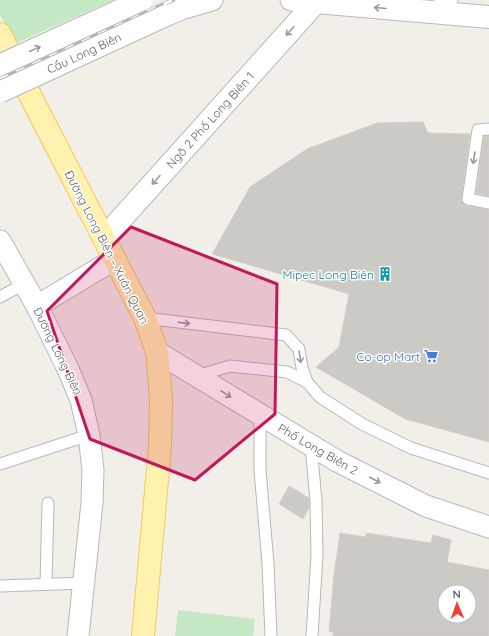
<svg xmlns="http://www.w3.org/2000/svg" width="489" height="636" viewBox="0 0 489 636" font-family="Quicksand,sans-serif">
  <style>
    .green { fill: #c5e8c5 }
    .building { fill: #cccac5; stroke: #d6d1c6; fill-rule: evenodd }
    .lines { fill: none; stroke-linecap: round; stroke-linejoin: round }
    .lane-casing { stroke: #b5b8bc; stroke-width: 13 }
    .street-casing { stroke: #b5b8bc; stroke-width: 23 }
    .secondary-casing { stroke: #b6babf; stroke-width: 24 }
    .primary-casing { stroke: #f2c960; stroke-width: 24 }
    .lane { stroke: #fff; stroke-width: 11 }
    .street { stroke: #fff; stroke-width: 21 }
    .secondary { stroke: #fff; stroke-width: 22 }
    .primary { stroke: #fff2af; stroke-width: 22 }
    .rail-casing { stroke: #b6b7b8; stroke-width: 4.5 }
    .rail { stroke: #fff; stroke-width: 3; stroke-dasharray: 9; stroke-linecap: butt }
    .street-bridge-casing { stroke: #b5b8bc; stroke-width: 23; stroke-linecap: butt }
    .street-bridge { stroke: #fff; stroke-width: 21 }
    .oneway { stroke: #979a9d }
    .marked { fill: #c2185b; fill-opacity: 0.2; stroke: #c2185b; stroke-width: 3; stroke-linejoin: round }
    .labels { text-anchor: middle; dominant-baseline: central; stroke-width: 3; stroke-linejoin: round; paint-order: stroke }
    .street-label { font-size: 12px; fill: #5f6368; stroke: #fff }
    .culture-label { font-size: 12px; fill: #0d838f; stroke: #fff; text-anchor: end }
    .shop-label { font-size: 12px; fill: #366cbe; stroke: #fff; text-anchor: end }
  </style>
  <rect width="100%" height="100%" fill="#f1efe8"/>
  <g class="green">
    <polygon points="0,0 114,0 16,43 0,15"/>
    <polygon points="178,610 255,619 253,636 175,636"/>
  </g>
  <g class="building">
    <polygon points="423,122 428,133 470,134 461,201 467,206 489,210 489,442 405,419 316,367 339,347 349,294 212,254 250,187 307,149 377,123"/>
    <polygon points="484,136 489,136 489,196 476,193"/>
    <polygon points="289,486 309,498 309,508 303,519 279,504"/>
    <path d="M 340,533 L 366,537 L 366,533 L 431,543 L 433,535 L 451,540 L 447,562 L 489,570 L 489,636 L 333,636 L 333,632 L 329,631 L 334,574 ZM 445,592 L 469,592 L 469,616 L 445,616 Z"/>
  </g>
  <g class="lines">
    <defs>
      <g id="lane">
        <polyline points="432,7 452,0"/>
        <polyline points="489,129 478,130 468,199 489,203"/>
        <polyline points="0,297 24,284"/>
        <polyline points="145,318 286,335 299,349 302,368 307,382 320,397 362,424 411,448 489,473"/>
        <polyline points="197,376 230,366 287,372 307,382"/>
        <polyline points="260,415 260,470 268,564 271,636"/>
        <polyline points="311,446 316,501 317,555 312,636"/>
        <polyline points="0,464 89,435"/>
        <polyline points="46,584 48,503"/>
        <polyline points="0,586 84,583"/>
      </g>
      <g id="street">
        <polyline points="291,0 316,2"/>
        <polyline points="167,15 181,9 212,0"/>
        <polyline points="0,241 37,306 68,369 81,400 89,435 93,470 92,503 78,636"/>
        <polyline points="37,306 115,259"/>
        <polyline points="157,352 337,461 426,506 489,527"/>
      </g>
      <polyline id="secondary" points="104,238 316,2 489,17"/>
      <polyline id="primary" points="0,34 34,103 145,318 157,352 161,399 160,447 143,636"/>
    </defs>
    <use href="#lane" class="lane-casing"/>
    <use href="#street" class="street-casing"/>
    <use href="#secondary" class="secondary-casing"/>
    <use href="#primary" class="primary-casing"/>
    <use href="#lane" class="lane"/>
    <use href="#street" class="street"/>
    <use href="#secondary" class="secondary"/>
    <use href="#primary" class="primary"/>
    <defs>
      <polyline id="rail" points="0,79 173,0"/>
    </defs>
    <use href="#rail" class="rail-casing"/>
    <use href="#rail" class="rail"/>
    <defs>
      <g id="street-bridge">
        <polyline points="0,65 142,0"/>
        <polyline points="0,92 167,15"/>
      </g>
    </defs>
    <use href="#street-bridge" class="street-bridge-casing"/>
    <use href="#street-bridge" class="street-bridge"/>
  </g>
  <defs><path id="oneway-shaft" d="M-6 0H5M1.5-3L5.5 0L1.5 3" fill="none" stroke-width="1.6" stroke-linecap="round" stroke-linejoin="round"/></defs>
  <g class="oneway">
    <use href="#oneway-shaft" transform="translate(380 8) rotate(-175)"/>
    <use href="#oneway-shaft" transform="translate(290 31) rotate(132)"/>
    <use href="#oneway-shaft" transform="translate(35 49) rotate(-25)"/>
    <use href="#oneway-shaft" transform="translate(474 158) rotate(99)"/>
    <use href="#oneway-shaft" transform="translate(156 180) rotate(132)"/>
    <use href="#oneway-shaft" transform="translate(184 323) rotate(7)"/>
    <use href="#oneway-shaft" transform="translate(300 357) rotate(82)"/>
    <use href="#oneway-shaft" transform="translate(226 394) rotate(32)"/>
    <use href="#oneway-shaft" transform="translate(375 480) rotate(27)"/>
  </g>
  <path class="marked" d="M 131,227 L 277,284 L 275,414 L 195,480 L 90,439 L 47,311 Z"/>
  <defs>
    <symbol id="building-bare" viewBox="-9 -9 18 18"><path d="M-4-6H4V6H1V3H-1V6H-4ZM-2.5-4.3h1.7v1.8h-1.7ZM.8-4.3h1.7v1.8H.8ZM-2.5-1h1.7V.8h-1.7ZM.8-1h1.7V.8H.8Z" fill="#0f9aa8" stroke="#fff" stroke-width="2.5" paint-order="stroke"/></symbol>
    <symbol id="supermarket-bare" viewBox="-9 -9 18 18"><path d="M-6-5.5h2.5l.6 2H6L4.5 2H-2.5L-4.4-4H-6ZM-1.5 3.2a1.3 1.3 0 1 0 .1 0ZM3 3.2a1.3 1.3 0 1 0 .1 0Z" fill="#3f7fe0" stroke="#fff" stroke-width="2.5" paint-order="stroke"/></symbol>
  </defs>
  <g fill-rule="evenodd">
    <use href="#building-bare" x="375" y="264" width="20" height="20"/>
    <use href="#supermarket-bare" x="421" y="346" width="20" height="20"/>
  </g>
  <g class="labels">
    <g class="street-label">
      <text transform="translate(84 53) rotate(-25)">Cầu Long Biên</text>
      <text transform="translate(210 120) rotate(-48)">Ngõ 2 Phố Long Biên 1</text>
      <text transform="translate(107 247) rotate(63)">Đường Long Biên – Xuân Quan</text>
      <text transform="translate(58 351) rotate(64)">Đường Long Biên</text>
      <text transform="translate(318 449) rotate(30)">Phố Long Biên 2</text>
    </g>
    <g class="culture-label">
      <text x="374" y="274">Mipec Long Biên</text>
    </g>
    <g class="shop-label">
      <text x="420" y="356">Co-op Mart</text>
    </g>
  </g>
  <g transform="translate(457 604) rotate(358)"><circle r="19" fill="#ffffff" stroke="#bfc1c3"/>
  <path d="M0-3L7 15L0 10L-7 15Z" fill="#ea4335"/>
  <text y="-6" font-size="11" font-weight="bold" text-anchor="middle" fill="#5f6368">N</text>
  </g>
</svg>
